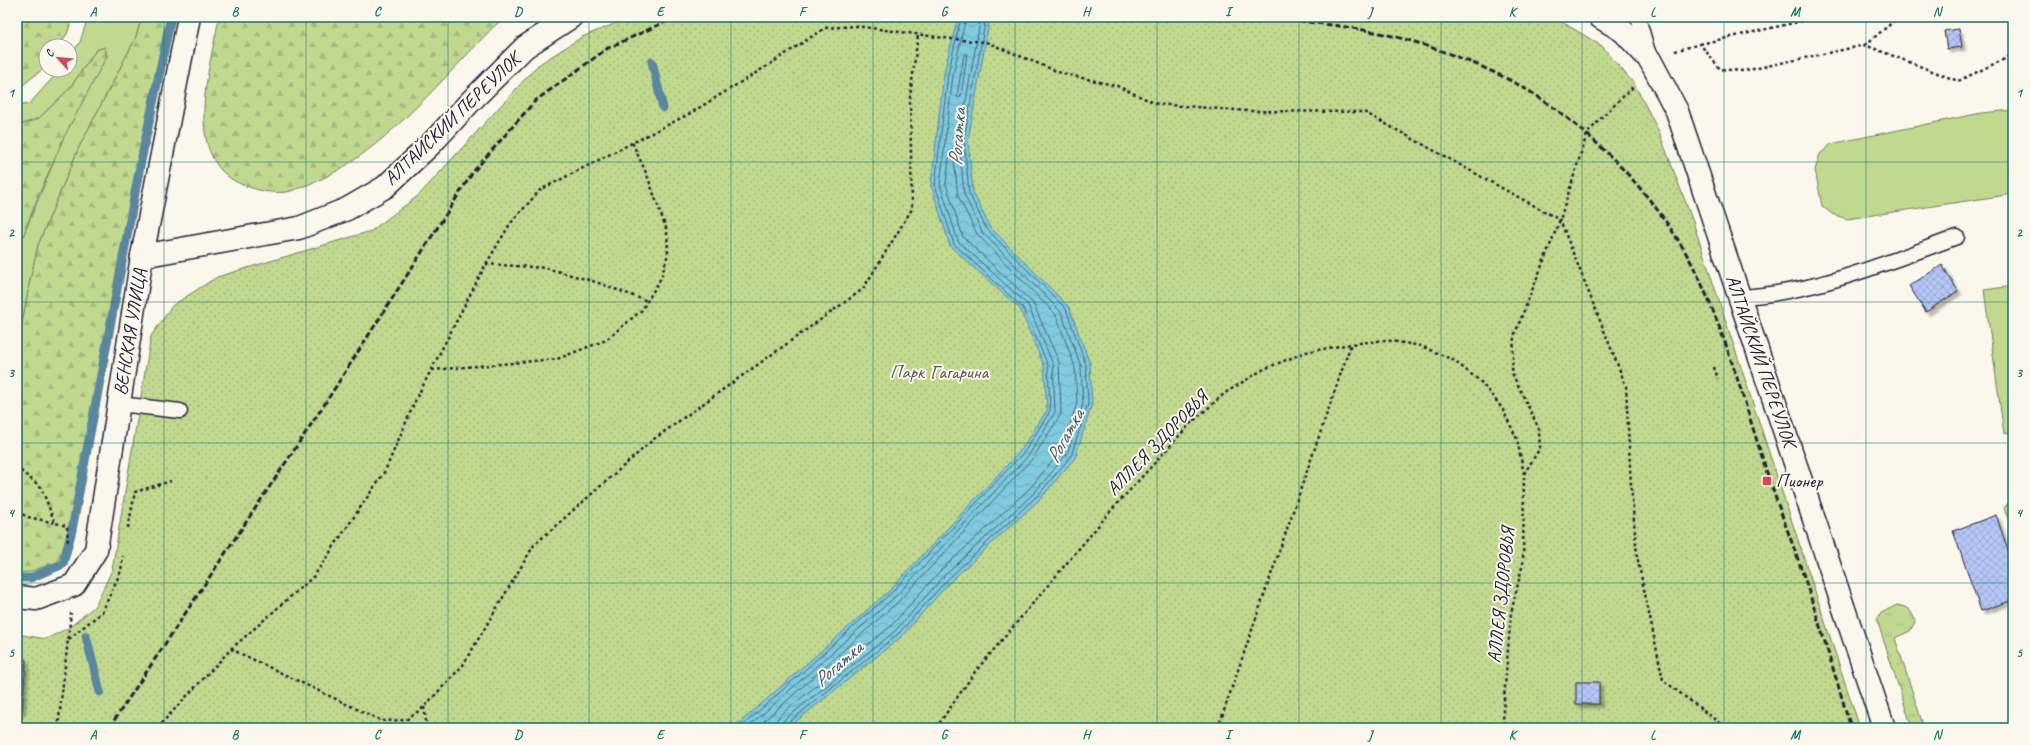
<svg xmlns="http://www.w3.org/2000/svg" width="2030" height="745" viewBox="0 0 2030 745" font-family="Caveat,sans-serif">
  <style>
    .grass { fill: url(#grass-tufts); stroke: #727d65 }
    .forest { fill: url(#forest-firs); stroke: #727d65 }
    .park { fill: url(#park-dots); stroke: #727d65 }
    .pitch { fill: #c1d88f; stroke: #727d65 }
    .water { fill: url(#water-waves); stroke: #5a879d }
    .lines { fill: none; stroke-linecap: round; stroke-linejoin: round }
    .shore { stroke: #47657c; stroke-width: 1 }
    .stream { stroke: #5a879d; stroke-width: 9 }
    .building { fill: url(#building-cross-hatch); stroke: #22223b; filter: url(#shadow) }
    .service-casing { stroke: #22223b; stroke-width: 17 }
    .minor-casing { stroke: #22223b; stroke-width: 25 }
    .tertiary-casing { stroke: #22223b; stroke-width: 25 }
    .path { stroke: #22223b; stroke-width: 2.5; stroke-dasharray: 3 3; stroke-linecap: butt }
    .service { stroke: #fbf7ec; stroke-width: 14 }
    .minor { stroke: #fbf7ec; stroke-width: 22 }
    .tertiary { stroke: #fbf7ec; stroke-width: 22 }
    .rail { stroke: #22223b; stroke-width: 3; stroke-dasharray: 6 3; stroke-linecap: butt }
    .grid { fill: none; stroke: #0f766e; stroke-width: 1; stroke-opacity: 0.55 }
    .poi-dot { fill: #d1495b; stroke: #fbf7ec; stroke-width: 1.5 }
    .labels { text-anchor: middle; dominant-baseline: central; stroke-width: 4; stroke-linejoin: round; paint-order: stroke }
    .street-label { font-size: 19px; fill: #22223b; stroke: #fbf7ec }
    .park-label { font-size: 19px; fill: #525954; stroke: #fbf7ec }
    .poi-label { font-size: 19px; fill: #22223b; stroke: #fbf7ec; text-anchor: start }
    .water-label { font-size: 20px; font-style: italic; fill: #3e546c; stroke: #fbf7ec }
    .neatline { fill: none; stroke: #0f766e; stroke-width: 1.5 }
    .grid-label { font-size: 13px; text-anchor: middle; font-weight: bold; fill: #0f766e }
  </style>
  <defs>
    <pattern id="grass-tufts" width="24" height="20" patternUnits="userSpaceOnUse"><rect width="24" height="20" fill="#c1d88f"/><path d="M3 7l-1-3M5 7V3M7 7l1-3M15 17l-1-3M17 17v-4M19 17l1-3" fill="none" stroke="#a6b97c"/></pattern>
    <pattern id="forest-firs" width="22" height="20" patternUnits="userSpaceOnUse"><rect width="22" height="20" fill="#c1d88f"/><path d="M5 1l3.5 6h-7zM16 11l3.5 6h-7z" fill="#a6b97c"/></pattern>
    <pattern id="park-dots" width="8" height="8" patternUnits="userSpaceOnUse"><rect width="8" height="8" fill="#c1d88f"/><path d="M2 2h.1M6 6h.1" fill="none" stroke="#a6b97c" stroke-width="1.8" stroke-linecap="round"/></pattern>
    <pattern id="water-waves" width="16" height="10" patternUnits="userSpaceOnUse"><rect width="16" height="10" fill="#7fcade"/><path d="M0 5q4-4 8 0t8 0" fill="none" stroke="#6dadbf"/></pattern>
    <pattern id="building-cross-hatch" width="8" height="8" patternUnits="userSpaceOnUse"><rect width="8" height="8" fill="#b5c5f5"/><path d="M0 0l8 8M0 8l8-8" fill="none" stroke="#9ba9d3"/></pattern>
    <filter id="shadow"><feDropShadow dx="3.5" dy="3.5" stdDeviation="1" flood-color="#0004"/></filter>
  </defs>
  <rect width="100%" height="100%" fill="#fbf7ec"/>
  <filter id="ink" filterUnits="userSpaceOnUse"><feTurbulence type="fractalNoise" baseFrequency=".025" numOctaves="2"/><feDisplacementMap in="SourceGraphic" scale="8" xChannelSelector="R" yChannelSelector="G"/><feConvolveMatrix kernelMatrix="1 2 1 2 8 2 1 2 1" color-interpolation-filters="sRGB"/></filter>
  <g filter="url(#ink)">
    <path class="grass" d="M 1897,605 C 1908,607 1912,610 1915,622 L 1910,631 L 1895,638 L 1924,728 L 1912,728 L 1877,620 L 1881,613 Z"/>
    <g class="forest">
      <polygon points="17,17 73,17 67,34 59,46 46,46 46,64 44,68 17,90"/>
      <polygon points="142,17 172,17 142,161 73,530 57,562 29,572 17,573 17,350 30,280 38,245 79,147 135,39"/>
      <path d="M 219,17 L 506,17 C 490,28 477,45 463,59 C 419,105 367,163 307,185 C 300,187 293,191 287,192 C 271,194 257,190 243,185 C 179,159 211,66 219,17 Z"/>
      <path d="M 105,47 L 107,56 C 74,122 36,187 17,258 L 17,126 L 39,118 L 69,89 L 96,50 Z"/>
      <polygon points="2013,497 2013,533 2004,508"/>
    </g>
    <polygon class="park" points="631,17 1554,17 1602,46 1635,85 1659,132 1693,222 1860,728 17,728 17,634 46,639 70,627 95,606 112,570 151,336 173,305 217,277 371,231 419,195 538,65 582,37"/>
    <g class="pitch">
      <polygon points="88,17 142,17 135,39 79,147 38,245 30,280 17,350 17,258 22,239 63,139 107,56 105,47 96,50 69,89 39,118 17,126 17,107 30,103 60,70 70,70 70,56 80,42"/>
      <polygon points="2013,110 2013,194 1847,219 1832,214 1822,206 1815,170 1820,154 1831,144 1981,113"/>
      <polygon points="2013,286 2013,432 2004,434 1984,290"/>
    </g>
    <polygon class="water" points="958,17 990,17 968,140 973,192 989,226 1069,307 1090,364 1092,404 1075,458 1041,498 950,582 901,637 788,728 734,728 890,590 1022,449 1047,410 1044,366 1020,309 950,246 931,185 944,73"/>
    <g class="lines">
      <g class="shore">
        <polygon points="967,54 961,96 958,98 957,96 964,55"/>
        <polyline points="740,728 892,592 1025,451 1050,411 1048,365 1023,308 954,244 935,185 948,74 961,17"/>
        <polyline points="747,728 896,596 1029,455 1055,412 1053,364 1028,305 958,241 940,184 953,75 966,17"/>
        <polyline points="756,728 900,600 1033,458 1061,414 1059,362 1033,303 963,237 946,184 950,151 953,150 958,196 977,234 1056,315 1075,367 1077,403 1061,451 1030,488 939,572 891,626 780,715 776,721 775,728"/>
        <polyline points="781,728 784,720 895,631 944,576 1035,492 1067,454 1083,404 1081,366 1061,312 982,232 964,194 959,139 981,17"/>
        <polyline points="786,728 788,723 898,634 947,580 1038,495 1071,456 1088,404 1086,365 1066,309 986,228 969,193 964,139 986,17"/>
      </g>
      <g class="stream">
        <polyline points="652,62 663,108"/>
        <polyline points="17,578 30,578 63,564 72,530 141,161 171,17"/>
        <polyline points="86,636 100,692"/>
      </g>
    </g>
    <g class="building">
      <polygon points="1959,29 1962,47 1947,49 1944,31"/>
      <polygon points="1942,265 1958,291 1926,312 1909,286"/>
      <polygon points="1996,515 2013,565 2013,600 1981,611 1953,531"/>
      <polygon points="17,655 26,660 22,711 17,715"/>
      <rect x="1576" y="682" width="23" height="22"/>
    </g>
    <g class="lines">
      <defs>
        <g id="service">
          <polyline points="1638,17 1649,56"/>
          <path d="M 1740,297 C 1815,293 1886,263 1957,237"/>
          <polyline points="119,404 180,411"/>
        </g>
        <polyline id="minor" points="142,256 189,17"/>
        <g id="tertiary">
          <polyline points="1600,17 1623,31 1650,60 1677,111 1884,728"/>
          <polyline points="17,597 36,599 74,585 96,550 142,256 299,228 347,209 385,187 431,144 470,102 525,47 571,17"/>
        </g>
      </defs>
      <use href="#service" class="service-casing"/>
      <use href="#minor" class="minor-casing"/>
      <use href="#tertiary" class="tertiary-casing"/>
      <g class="path">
        <polyline points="1700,44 1820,17"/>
        <polyline points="1865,45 1899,17"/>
        <polyline points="1675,51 1700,44 1720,69 1744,71 1865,45 1958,81 2013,55"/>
        <polyline points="486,264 546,268 596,282 647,301"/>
        <polyline points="1714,367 1718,379"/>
        <polyline points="432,370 557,359 606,340 642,310 661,278 668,254 667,231 647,175 632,142"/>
        <polyline points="17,459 22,472 41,487 55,523 67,526 68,543"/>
        <polyline points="1524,474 1540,448 1539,429 1512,373 1514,336 1560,220 1587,134 1602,117 1634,86"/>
        <polyline points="17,512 28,517 55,523"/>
        <polyline points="128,528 135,492 171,481"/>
        <polyline points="69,639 102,612 121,571 123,556"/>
        <polyline points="231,649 314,576 385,471 416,399 486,264 510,224 540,190 689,114 767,66 825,28 856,26 952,39 986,42 1061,73 1117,86 1157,104 1247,111 1364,112 1560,220 1626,386 1631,486 1637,556 1663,680 1726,728"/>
        <polyline points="424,707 427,728"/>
        <polyline points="58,728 71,613"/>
        <polyline points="157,728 231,649 382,721 406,720 424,707 463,665 534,545 654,439 863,289 912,209 910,97 918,35"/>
        <polyline points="936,728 975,672 1109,513 1190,424 1225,393 1264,369 1306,352 1351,344 1386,340 1421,346 1453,360 1480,381 1502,408 1517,439 1524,474 1523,563 1511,613 1503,711 1504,728"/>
        <polyline points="1218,728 1351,344"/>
      </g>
      <use href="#service" class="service"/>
      <use href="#minor" class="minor"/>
      <use href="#tertiary" class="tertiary"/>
      <g class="rail">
        <path d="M 1263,17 C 1317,23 1375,28 1427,46 C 1462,58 1498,72 1529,91 C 1597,134 1663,203 1698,276 C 1726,336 1744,401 1764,463 C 1775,499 1789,533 1801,568 C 1819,621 1835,675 1851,728"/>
        <polyline points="109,728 324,405 473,172 535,101 608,48 676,17"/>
      </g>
    </g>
  </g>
  <path class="grid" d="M 164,17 L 164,728M 306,17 L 306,728M 448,17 L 448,728M 589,17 L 589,728M 731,17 L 731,728M 873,17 L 873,728M 1015,17 L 1015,728M 1157,17 L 1157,728M 1299,17 L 1299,728M 1441,17 L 1441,728M 1582,17 L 1582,728M 1724,17 L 1724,728M 1866,17 L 1866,728M 17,162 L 2013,162M 17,302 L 2013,302M 17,443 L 2013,443M 17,583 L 2013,583"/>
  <rect class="poi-dot" x="1762" y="476" width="10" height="10" rx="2"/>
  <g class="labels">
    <g class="street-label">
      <text transform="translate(452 119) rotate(-44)">АЛТАЙСКИЙ ПЕРЕУЛОК</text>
      <text transform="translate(130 332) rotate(-81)">ВЕНСКАЯ УЛИЦА</text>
      <text transform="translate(1761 361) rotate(71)">АЛТАЙСКИЙ ПЕРЕУЛОК</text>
      <text transform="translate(1157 443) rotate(-46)">АЛЛЕЯ ЗДОРОВЬЯ</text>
      <text transform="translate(1501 595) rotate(-84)">АЛЛЕЯ ЗДОРОВЬЯ</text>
    </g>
    <g class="park-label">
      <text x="939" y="372">Парк Гагарина</text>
    </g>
    <g class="poi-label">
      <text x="1776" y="481">Пионер</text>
    </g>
    <g class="water-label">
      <text transform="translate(957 137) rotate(-86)">Рогатка</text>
      <text transform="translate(1065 436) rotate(-61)">Рогатка</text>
      <text transform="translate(838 664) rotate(-41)">Рогатка</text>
    </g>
  </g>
  <rect width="2030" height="745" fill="none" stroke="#fbf7ec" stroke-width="44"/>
  <g transform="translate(58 58) rotate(297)"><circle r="19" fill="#fbf7ec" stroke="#a4a2a5"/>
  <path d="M0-3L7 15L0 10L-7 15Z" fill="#d1495b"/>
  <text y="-6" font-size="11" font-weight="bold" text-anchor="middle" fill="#22223b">С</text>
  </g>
  <rect x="22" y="22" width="1986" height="701" class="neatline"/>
  <g class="grid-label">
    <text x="93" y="16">A</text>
    <text x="235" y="16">B</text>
    <text x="377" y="16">C</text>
    <text x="518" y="16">D</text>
    <text x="660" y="16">E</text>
    <text x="802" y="16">F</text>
    <text x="944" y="16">G</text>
    <text x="1086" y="16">H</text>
    <text x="1228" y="16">I</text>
    <text x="1370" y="16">J</text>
    <text x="1512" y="16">K</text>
    <text x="1653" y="16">L</text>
    <text x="1795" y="16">M</text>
    <text x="1937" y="16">N</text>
    <text x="11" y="97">1</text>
    <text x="2019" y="97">1</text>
    <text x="11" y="237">2</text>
    <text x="2019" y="237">2</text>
    <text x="11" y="377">3</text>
    <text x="2019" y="377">3</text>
    <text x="11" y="517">4</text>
    <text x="2019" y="517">4</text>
    <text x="11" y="657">5</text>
    <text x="2019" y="657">5</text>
    <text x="93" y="739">A</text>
    <text x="235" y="739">B</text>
    <text x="377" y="739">C</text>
    <text x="518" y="739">D</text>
    <text x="660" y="739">E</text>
    <text x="802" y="739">F</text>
    <text x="944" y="739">G</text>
    <text x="1086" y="739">H</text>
    <text x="1228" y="739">I</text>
    <text x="1370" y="739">J</text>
    <text x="1512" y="739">K</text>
    <text x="1653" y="739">L</text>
    <text x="1795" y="739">M</text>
    <text x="1937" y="739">N</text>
  </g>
</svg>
